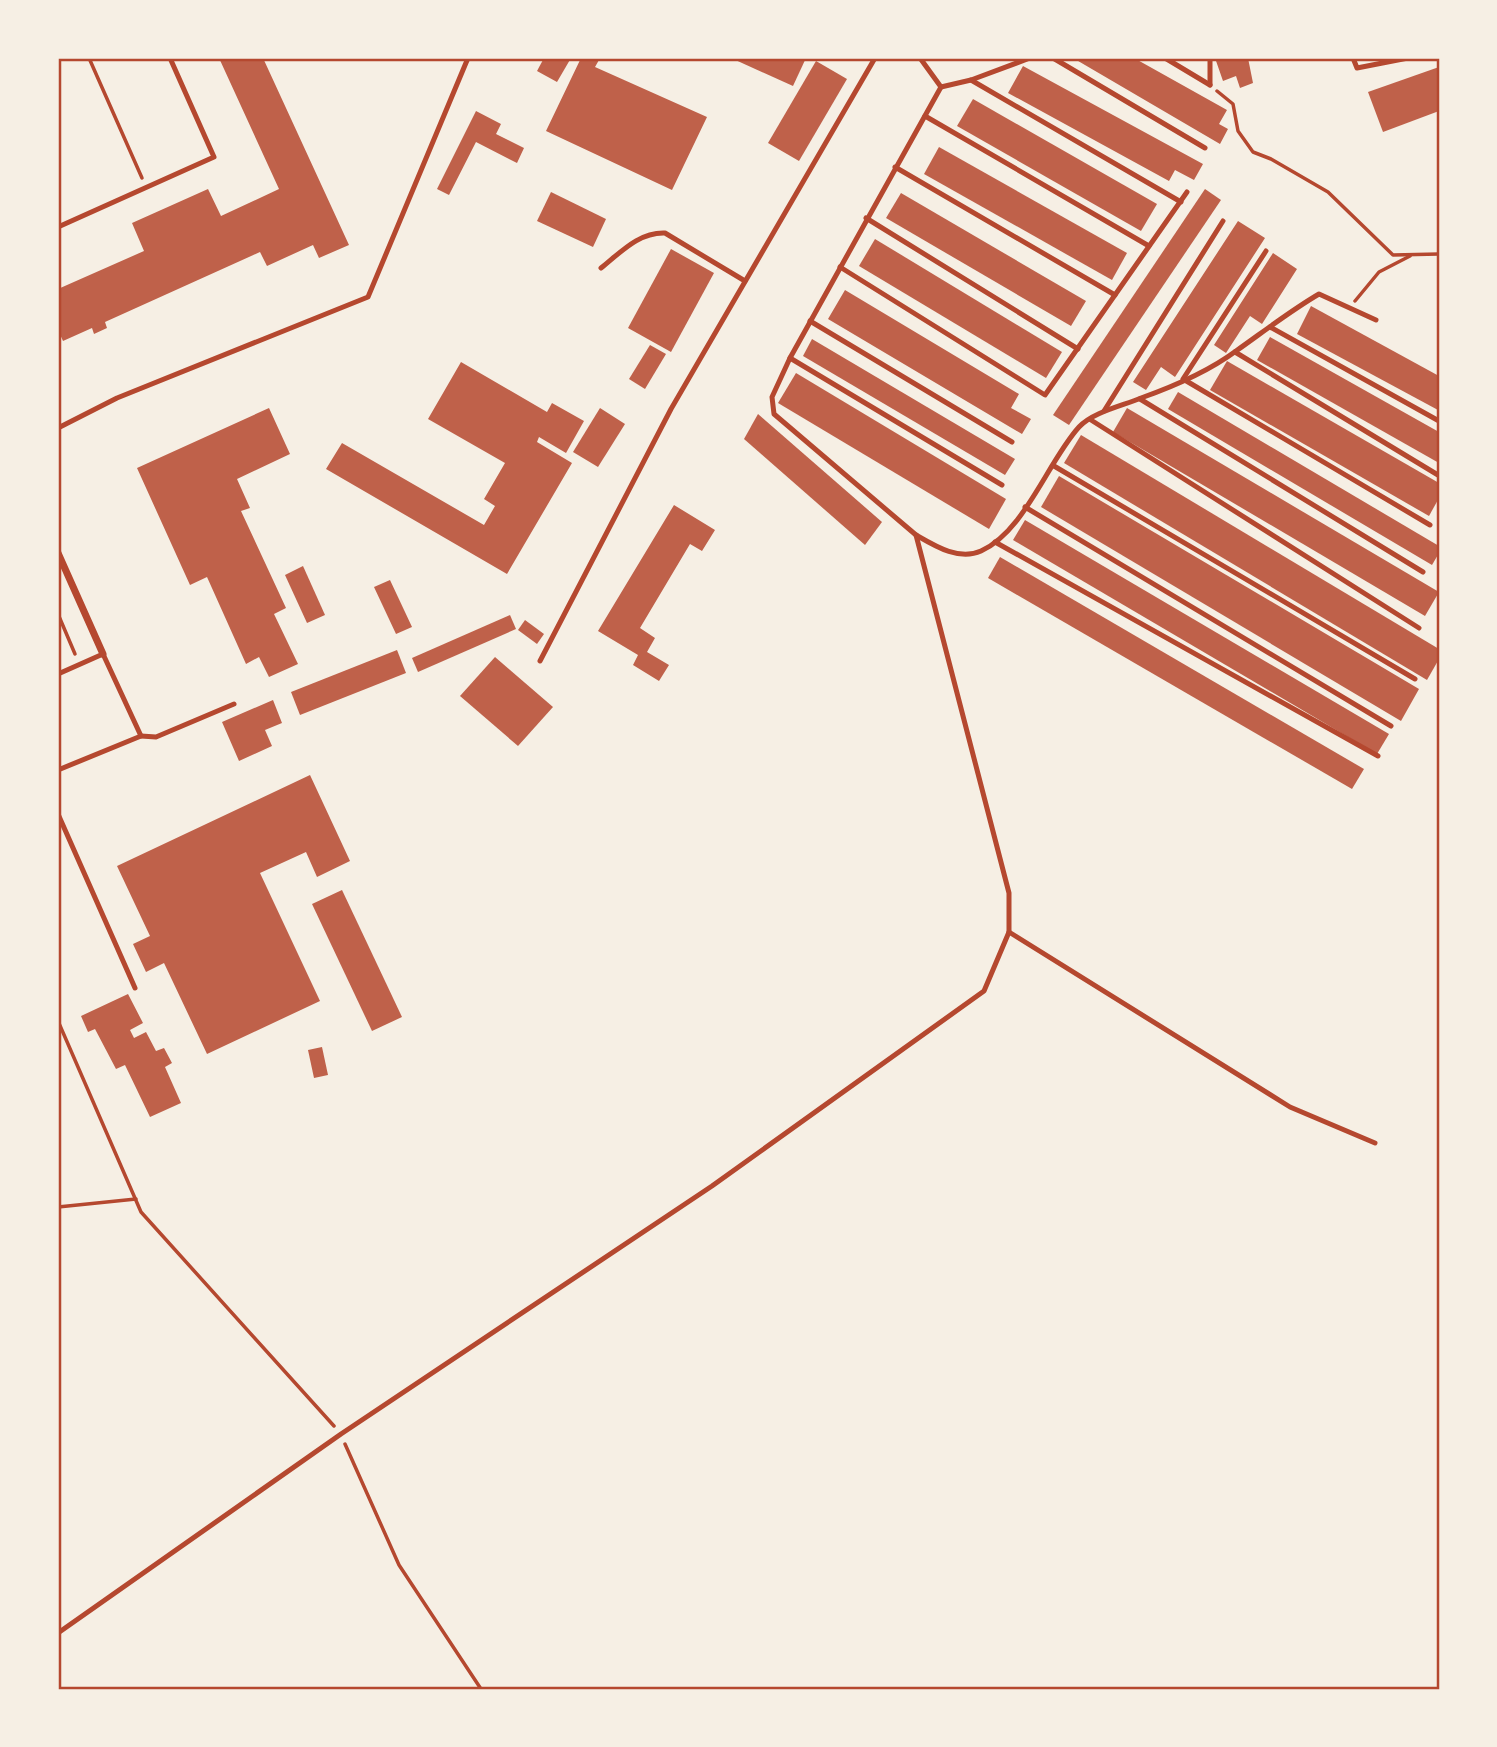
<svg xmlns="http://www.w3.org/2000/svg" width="1497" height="1747" viewBox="0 0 1497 1747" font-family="Manrope,sans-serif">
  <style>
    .building { fill: #bf614a }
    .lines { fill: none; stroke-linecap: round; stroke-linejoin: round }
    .path { stroke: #b5482f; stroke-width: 3.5 }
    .service { stroke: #b5482f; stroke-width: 5 }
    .minor { stroke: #b5482f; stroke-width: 7 }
    .neatline { fill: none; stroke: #b5482f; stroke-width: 2.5 }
  </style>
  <rect width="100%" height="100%" fill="#f6efe4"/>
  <g class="building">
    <polygon points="219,58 263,58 349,245 319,258 313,245 267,266 260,252 105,322 107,328 94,334 92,328 63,341 58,330 58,289 144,251 132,223 208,189 221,216 279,189"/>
    <polygon points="544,58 571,58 557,82 537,71"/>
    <polygon points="581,58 599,60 595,67 707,117 672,190 546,131"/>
    <polygon points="731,58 806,58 793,86"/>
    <polygon points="1073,58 1134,58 1227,110 1219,124 1228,129 1220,144"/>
    <polygon points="1215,58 1248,58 1253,83 1240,88 1236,76 1223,81"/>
    <polygon points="816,61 847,79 799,161 768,143"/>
    <polygon points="1023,66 1203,164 1194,180 1175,170 1169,181 1008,93"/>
    <polygon points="1439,67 1439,111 1383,132 1368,92"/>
    <polygon points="973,99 1157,204 1141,231 957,126"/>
    <polygon points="476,111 501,124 496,134 524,148 517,163 476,142 449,195 437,189"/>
    <polygon points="939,147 1127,253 1112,280 924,174"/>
    <polygon points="1205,189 1221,200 1069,425 1053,415"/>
    <polygon points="551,192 606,219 593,247 537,221"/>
    <polygon points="901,193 1086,301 1071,326 886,218"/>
    <polygon points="1238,221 1265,238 1175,377 1161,367 1146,390 1133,382"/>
    <polygon points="875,239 1062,352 1046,378 859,266"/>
    <polygon points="671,249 714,273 671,352 628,328"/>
    <polygon points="1273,253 1297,269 1262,324 1250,316 1226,353 1214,345"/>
    <polygon points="845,290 1019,394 1011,408 1031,419 1022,434 828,319"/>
    <polygon points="1311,306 1439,376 1438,410 1297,334"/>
    <polygon points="1270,337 1439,432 1439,463 1257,360"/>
    <polygon points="812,339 1015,459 1005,475 803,356"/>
    <polygon points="650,345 666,354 645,389 629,379"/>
    <polygon points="1227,361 1439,483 1439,498 1429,516 1210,390"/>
    <polygon points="461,362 547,412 552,403 584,421 566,453 539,437 537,442 572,463 507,574 326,469 342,443 484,525 495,506 484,499 505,463 428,419"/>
    <polygon points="796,373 1006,499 989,529 778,403"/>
    <polygon points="1178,392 1439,546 1439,553 1432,565 1168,409"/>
    <polygon points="269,408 290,454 237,479 250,508 241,511 286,608 274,614 298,664 269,677 259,657 246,664 207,577 190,585 137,468"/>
    <polygon points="600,408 625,424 598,467 573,452"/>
    <polygon points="1127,408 1439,592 1425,616 1113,432"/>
    <polygon points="758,414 882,522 865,545 744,439"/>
    <polygon points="1081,435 1439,649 1439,659 1427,680 1064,463"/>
    <polygon points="1059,476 1419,689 1401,721 1041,507"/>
    <polygon points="674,505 715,530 702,551 690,544 640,628 655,638 647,652 669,665 659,681 633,665 638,655 598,631"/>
    <polygon points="1025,520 1389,734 1377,754 1013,540"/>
    <polygon points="1000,557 1364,769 1352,789 988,578"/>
    <polygon points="303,566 325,615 307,623 285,575"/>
    <polygon points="390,580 412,627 396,634 374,587"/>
    <polygon points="510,615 516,629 418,672 412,658"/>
    <polygon points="525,620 544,634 537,644 518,630"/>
    <polygon points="397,650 406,673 300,715 291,692"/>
    <polygon points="495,657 553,707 518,746 460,696"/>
    <polygon points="273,700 282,723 265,730 272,746 239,761 222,722"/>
    <polygon points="310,775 350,861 317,877 306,852 260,873 320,1001 207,1054 164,963 146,972 133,944 150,936 117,866"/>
    <polygon points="342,890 402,1017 372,1031 312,904"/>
    <polygon points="128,994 143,1023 130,1030 134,1038 146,1032 156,1051 164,1048 172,1063 165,1067 181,1103 150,1117 125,1065 116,1069 95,1029 88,1032 81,1016"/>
    <polygon points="322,1047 328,1075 314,1078 308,1050"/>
  </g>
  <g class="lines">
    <g class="path">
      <polyline points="89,58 142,178"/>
      <polyline points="1217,91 1233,104 1238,131 1253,152 1271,159 1328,192 1393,255 1439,254"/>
      <polyline points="1355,301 1379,272 1410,256"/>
      <polyline points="58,614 75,654"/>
      <polyline points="58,1021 141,1212 334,1426"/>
      <polyline points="58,1207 136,1199"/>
      <polyline points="345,1444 399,1565 481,1689"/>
    </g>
    <g class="service">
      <polyline points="1053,58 1205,148"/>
      <polyline points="1165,58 1210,85"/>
      <polyline points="1353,58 1357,68 1408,58"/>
      <polyline points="971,80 1181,202"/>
      <polyline points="1210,85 1210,58"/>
      <polyline points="941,87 971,80 1030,58"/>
      <polyline points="925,116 1149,246"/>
      <polyline points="895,167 1115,295"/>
      <polyline points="866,218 1078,349"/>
      <polyline points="58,227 214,157 170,58"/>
      <polyline points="1266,251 1183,379 1430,525"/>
      <polyline points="840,267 1045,395 1187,192"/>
      <path d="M 601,268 C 621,252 639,232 665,233 L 745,281"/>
      <polyline points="810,321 1012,442"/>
      <polyline points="1270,327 1439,421"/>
      <polyline points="1235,352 1438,475"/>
      <polyline points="790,358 1002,485"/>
      <polyline points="1140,399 1423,572"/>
      <polyline points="1104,411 1223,221"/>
      <polyline points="1091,420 1419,628"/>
      <polyline points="58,428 117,398 368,297 468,58"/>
      <polyline points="1054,466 1415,679"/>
      <polyline points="1025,507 1391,726"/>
      <path d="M 916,535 C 935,546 959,561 981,551 C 1025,531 1048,461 1079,427 C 1093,412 1122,406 1141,398 C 1172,387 1209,371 1236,351 C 1263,332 1290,311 1319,294 L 1376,320"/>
      <polyline points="995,542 1378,756"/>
      <polyline points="540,661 671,409 875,58"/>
      <polyline points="58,674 103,654 141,736 58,770"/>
      <polyline points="141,736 156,737 234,704"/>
      <polyline points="58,814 135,988"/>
      <polyline points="1009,932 1290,1107 1375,1143"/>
      <polyline points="58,1633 341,1434 712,1186 984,991 1009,932 1009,893 916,535 774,414 772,397 790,358 941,87 920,58"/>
    </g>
    <polyline class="minor" points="58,553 103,654"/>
  </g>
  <rect width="1497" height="1747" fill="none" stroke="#f6efe4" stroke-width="119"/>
  <rect x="60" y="60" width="1378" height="1628" class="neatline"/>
</svg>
